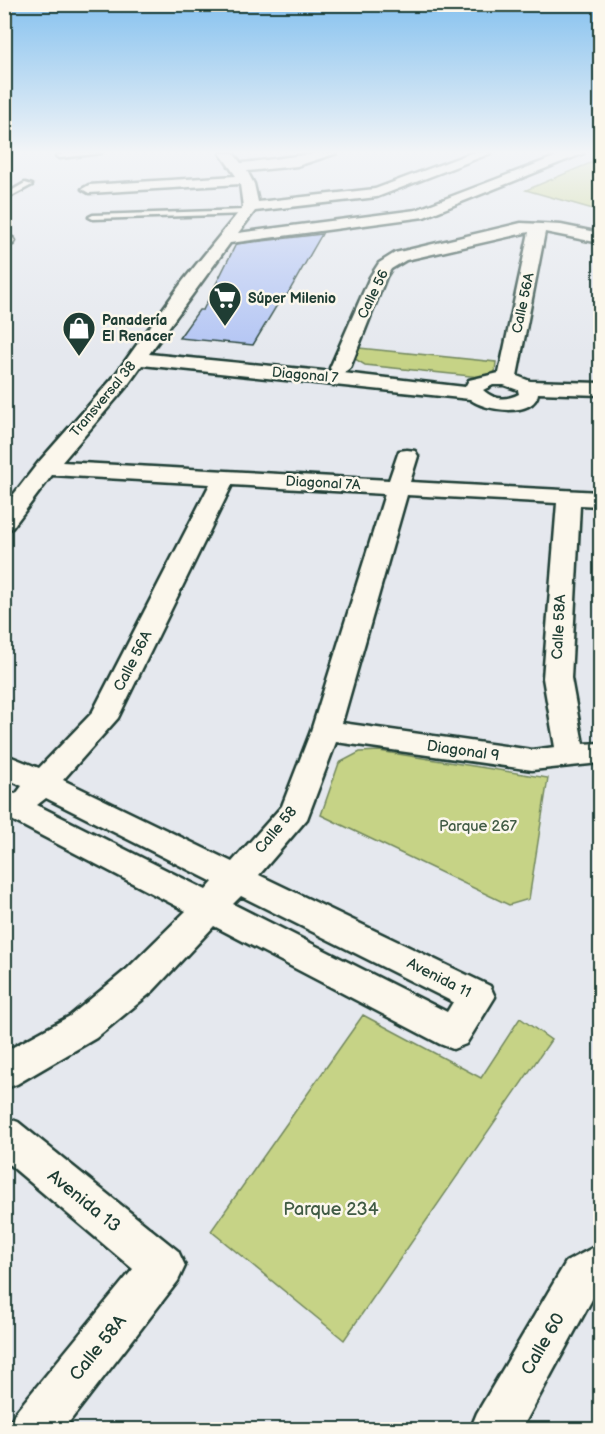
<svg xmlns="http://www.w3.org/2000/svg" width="605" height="1434" viewBox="0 0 605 1434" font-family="'Balsamiq Sans',sans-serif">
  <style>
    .green { fill: #c6d386; stroke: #72885d; stroke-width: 1.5 }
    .building { fill: #b2c4f4; stroke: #1f3d34; stroke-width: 1.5 }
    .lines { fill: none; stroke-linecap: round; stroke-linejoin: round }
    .service-casing { stroke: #1f3d34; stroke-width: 5 }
    .minor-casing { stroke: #1f3d34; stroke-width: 5 }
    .service { fill: #fbf7ec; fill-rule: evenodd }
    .minor { fill: #fbf7ec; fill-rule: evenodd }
    .labels { text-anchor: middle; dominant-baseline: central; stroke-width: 5; stroke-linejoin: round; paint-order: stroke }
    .far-street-label { font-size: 14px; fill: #1f3d34; stroke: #fbf7ec }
    .far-poi-label { font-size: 14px; font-weight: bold; fill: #1f3d34; stroke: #fbf7ec; text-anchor: start }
    .street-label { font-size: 15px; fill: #1f3d34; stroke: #fbf7ec }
    .park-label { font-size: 15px; fill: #405b44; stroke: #fbf7ec }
    .near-street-label { font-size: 18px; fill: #1f3d34; stroke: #fbf7ec }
    .near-park-label { font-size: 18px; fill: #405b44; stroke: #fbf7ec }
  </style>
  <rect width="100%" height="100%" fill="#e5e8ee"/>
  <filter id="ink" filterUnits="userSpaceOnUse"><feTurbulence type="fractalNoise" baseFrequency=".0167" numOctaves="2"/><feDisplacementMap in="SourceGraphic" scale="12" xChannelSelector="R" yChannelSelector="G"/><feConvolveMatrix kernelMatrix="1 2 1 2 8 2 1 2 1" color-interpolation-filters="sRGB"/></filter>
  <g filter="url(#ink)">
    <g class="green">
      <polygon points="600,159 600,211 526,190"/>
      <polygon points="359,348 496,362 495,373 480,377 365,365 355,359"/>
      <polygon points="379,751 548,778 529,899 509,905 321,815 339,763 360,752"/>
      <polygon points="363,1015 481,1078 520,1018 551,1040 344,1340 211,1231"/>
    </g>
    <polygon class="building" points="322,234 287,295 283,295 253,345 179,338 199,310 203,310 236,244"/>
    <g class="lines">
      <defs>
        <g id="service">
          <polygon points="101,153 60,158 56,156 66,153"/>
          <polygon points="25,183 32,185 4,200 4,195"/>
          <polygon points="245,210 248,210 248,214 93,219 89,217 93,215"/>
        </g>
        <g id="minor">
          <path d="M 220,153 L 233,153 L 241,163 C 273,160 305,153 337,153 L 297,166 L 247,171 L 254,184 L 258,202 L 375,189 L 471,153 L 491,153 L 377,197 L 255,211 L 238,233 L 416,210 L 565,153 L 584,153 L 424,217 L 230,243 L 149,354 L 333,372 L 330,368 L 370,277 L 379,263 L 395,253 L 521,223 L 561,225 L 600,233 L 600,243 L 545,232 L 517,376 L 530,381 L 600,383 L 600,395 L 538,393 C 535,418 484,411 470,399 L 142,365 L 127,386 L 62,462 L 389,480 L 399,451 L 407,450 L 415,451 L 418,456 L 410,482 L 600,492 L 600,506 L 580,505 L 571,678 L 583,744 L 600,743 L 600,763 L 532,770 L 336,742 L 307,819 L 259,875 L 490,986 L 495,997 L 466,1044 L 453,1049 L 440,1044 L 214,926 L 153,991 L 96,1038 L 17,1084 L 4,1089 L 4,1052 L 70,1016 L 127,969 L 186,911 L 4,816 L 4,791 L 16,794 L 22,786 L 4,777 L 4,754 L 39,768 L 92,713 L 210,484 L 52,475 L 12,528 L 4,530 L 4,507 L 38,463 L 113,378 L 183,281 L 243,207 L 240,184 L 89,193 L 82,189 L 89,185 L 236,176 ZM 529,232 L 499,373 L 469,380 L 465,387 L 343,373 L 350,368 L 386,277 L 391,269 L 406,260 ZM 493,385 L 504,385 L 518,390 L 519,394 C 506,401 494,400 483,390 ZM 232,485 L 385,494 L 311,731 L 282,806 L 232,862 L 63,780 L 118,718 ZM 407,495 L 557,503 L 543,678 L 555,747 L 532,750 L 342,723 ZM 46,798 L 213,882 L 206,890 L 37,805 ZM 241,896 L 453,1002 L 447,1012 L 233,904 Z"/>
          <polygon points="4,235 13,238 15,241 13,244 4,245"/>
          <polygon points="4,1117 18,1122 178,1251 185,1266 178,1281 63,1430 8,1430 15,1413 133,1269 4,1160"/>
          <polygon points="600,1244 600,1290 596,1292 521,1430 470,1430 477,1413 566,1262"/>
        </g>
      </defs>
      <use href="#service" class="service-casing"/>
      <use href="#minor" class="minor-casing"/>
      <use href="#service" class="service"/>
      <use href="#minor" class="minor"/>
    </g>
  </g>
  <linearGradient id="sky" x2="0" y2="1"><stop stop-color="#87c2ef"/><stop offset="0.43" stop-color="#f3f5f7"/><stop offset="1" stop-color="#f3f5f7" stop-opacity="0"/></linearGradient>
  <rect width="605" height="354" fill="url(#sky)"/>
  <defs>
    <symbol id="supermarket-pin" viewBox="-11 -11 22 30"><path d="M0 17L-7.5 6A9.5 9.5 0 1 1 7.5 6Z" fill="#1f3d34" stroke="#fbf7ec"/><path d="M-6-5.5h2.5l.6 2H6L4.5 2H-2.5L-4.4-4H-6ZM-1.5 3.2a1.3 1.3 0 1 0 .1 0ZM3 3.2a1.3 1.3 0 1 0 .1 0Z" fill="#fff"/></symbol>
    <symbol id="shop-pin" viewBox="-11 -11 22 30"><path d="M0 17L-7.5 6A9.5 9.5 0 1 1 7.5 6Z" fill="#1f3d34" stroke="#fbf7ec"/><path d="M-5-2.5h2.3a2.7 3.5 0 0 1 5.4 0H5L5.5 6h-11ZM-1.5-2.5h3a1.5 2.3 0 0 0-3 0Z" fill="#fff"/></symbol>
  </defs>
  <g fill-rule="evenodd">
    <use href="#supermarket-pin" x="206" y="279" width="38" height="52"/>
    <use href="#shop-pin" x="60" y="309" width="38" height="52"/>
  </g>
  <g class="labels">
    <g class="far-street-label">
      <text transform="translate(373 294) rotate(-64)">Calle 56</text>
      <text transform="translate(523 303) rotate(-78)">Calle 56A</text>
      <text transform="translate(305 375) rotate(5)">Diagonal 7</text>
      <text transform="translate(103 399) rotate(-50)">Transversal 38</text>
      <text transform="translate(323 483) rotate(3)">Diagonal 7A</text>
    </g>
    <g class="far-poi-label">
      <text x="248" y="298">Súper Milenio</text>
      <text x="102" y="320">Panadería<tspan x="102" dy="16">El Renacer</tspan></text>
    </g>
    <g class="street-label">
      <text transform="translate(559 627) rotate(-87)">Calle 58A</text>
      <text transform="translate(133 661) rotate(-63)">Calle 56A</text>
      <text transform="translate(463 751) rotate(8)">Diagonal 9</text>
      <text transform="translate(276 830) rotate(-50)">Calle 58</text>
      <text transform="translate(439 978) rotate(27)">Avenida 11</text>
    </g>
    <g class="park-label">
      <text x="478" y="826">Parque 267</text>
    </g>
    <g class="near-street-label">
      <text transform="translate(84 1201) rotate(39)">Avenida 13</text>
      <text transform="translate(543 1344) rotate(-60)">Calle 60</text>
      <text transform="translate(98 1348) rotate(-51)">Calle 58A</text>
    </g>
    <g class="near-park-label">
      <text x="331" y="1209">Parque 234</text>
    </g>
  </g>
  <rect width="605" height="1434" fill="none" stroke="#fbf7ec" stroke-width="24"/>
  <rect x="12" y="12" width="581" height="1410" fill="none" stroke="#1f3d34" stroke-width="2" filter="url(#ink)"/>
</svg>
